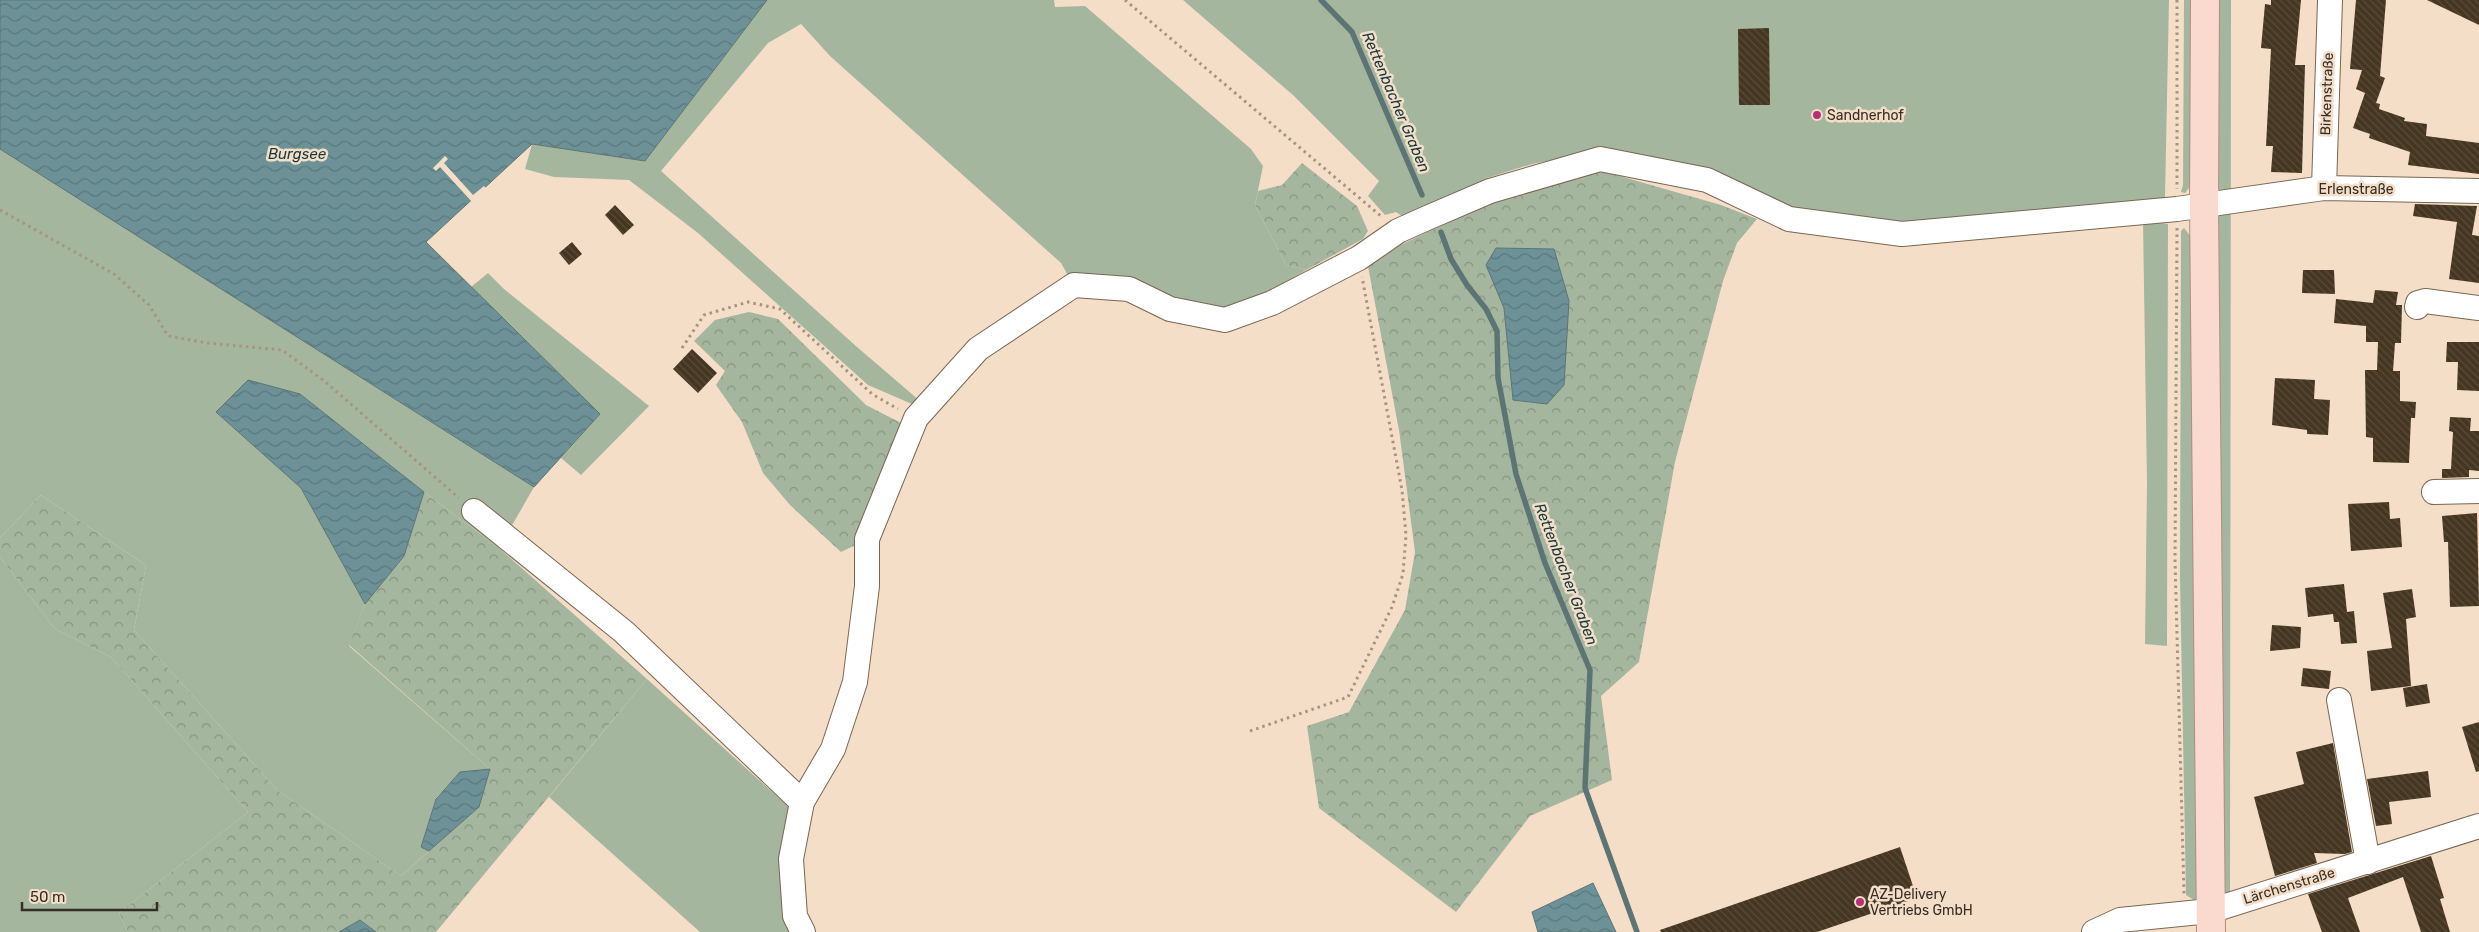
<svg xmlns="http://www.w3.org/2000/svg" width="2479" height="932" viewBox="0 0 2479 932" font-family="Rubik,sans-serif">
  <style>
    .green { fill: #a5b69e }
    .forest { fill: url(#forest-crowns); fill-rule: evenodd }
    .water { fill: url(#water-waves); stroke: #5c7474 }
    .pier { fill: #f5dec8 }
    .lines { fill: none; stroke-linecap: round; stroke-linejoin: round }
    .stream { stroke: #5c7474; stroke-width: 5.5 }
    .building { fill: url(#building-back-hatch) }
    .minor-casing { stroke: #7a6653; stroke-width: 26 }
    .major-casing { stroke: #b38d7d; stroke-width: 30 }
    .path { stroke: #a59483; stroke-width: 3; stroke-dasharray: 2.5 4; stroke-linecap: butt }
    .minor { stroke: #fff; stroke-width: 24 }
    .major { stroke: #fad9ce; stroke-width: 28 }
    .poi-dot { fill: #b53177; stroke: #f5dec8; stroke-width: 2 }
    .labels { text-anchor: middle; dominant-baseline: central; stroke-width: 5; stroke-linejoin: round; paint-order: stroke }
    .street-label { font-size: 14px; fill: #362d24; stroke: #f5dec8 }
    .poi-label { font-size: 14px; fill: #362d24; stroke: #f5dec8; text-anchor: start }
    .water-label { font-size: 15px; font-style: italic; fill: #143a3e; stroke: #f5dec8 }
  </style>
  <defs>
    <pattern id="forest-crowns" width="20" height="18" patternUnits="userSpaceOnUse" patternTransform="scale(1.25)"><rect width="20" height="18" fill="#a5b69e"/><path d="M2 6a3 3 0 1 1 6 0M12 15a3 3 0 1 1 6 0" fill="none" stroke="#879481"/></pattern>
    <pattern id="water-waves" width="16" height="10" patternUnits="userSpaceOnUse" patternTransform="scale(1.25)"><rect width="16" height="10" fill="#6c9297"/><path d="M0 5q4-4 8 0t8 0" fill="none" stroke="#5a787b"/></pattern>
    <pattern id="building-back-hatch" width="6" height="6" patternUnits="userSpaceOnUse" patternTransform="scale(1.25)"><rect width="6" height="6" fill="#453622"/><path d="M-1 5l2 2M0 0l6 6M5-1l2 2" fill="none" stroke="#584b39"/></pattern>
  </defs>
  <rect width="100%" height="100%" fill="#f5dec8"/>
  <g class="green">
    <polygon points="767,0 1054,0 1055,7 1085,6 1251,149 1263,166 1255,205 1286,265 1306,270 1256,300 1223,313 1070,279 1061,263 830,56 801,24 768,43 661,171 857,347 920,401 912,404 868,385 698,233 629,180 554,177 525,169 532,144 645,161"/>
    <polygon points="1183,0 2169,0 2165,198 1903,226 1795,210 1601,151 1532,164 1487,178 1405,218 1396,212 1385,215 1368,196 1379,181 1294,96"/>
    <polygon points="2184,0 2197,0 2196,179 2185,193 2181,192 2183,185"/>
    <polygon points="2218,0 2231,0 2230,897 2221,887"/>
    <polygon points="0,149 534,487 499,548 424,492 300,394 216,412 301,488 365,604 349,646 490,769 460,772 436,798 421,846 429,851 401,876 277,790 134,630 146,565 41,495 0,538"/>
    <polygon points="2143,221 2168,224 2167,646 2145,644 2147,483"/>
    <polygon points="2184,228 2195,242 2199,896 2194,900 2186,895 2180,578 2181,231"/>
    <polygon points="488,273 504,289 649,406 581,475 561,458 600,414 471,287"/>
    <polygon points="0,557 55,629 111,657 248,812 119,913 128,932 0,932"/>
    <polygon points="647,679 789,807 780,850 784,908 794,932 700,932 549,797"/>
  </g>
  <g class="forest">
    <polygon points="1302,163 1357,206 1368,231 1363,239 1306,270 1286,265 1255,205 1258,191 1282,185"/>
    <path d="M 1602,171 L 1721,205 L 1757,219 L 1737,243 L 1723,281 L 1675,462 L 1639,662 L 1601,696 L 1612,780 L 1530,816 L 1456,912 L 1319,808 L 1307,726 L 1349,712 L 1405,610 L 1415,552 L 1399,430 L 1367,261 L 1507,194 ZM 1504,308 L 1547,404 L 1513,400 Z"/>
    <polygon points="749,312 778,319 866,405 907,426 862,542 841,552 790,505 763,473 742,422 716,385 725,371 694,341 715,320"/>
    <polygon points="424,492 499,548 647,679 436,932 376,932 360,920 339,932 128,932 119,913 248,812 111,657 55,629 0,557 0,538 41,495 146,565 134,630 277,790 401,876 479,807 490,769 349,645 365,604 404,556"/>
  </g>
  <g class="water">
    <polygon points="0,0 767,0 645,161 532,144 426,242 600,414 534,487 0,149"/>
    <polygon points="1496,248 1554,249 1569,301 1564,385 1547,404 1513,400 1504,308 1486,265"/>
    <polygon points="248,380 300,394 424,492 404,556 365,604 301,488 216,412"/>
    <polygon points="490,769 479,807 429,851 421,847 436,799 460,772"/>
    <polygon points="1593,883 1616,932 1538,932 1532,912"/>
    <polygon points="360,920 376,932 339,932"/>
  </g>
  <polygon class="pier" points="445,156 448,159 444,163 473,195 484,186 487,189 473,203 440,167 436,171 433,168"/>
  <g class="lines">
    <g class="stream">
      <polyline points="1321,0 1352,32 1422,195"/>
      <polyline points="1441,232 1451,259 1467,285 1486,309 1497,331 1498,378 1516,474 1545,563 1590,670 1585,788 1637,932"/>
    </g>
  </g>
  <g class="building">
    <polygon points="2271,0 2301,0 2295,65 2305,65 2302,173 2271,172 2273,146 2266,146 2271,49 2261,48 2265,4 2271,5"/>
    <polygon points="2356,0 2386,0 2380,76 2385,78 2376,103 2380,104 2379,109 2405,118 2404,121 2427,124 2426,136 2479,143 2479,174 2408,165 2410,152 2369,138 2370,134 2353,128 2365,93 2356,89 2362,70 2350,69"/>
    <polygon points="2427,0 2479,0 2479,25"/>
    <polygon points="1769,28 1770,105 1739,105 1738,29"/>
    <polygon points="2415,204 2477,206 2472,235 2479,236 2479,283 2449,279 2457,222 2413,216"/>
    <polygon points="615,205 634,225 623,235 605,215"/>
    <polygon points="572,242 582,254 569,265 559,253"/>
    <polygon points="2303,270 2334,270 2335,294 2302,293"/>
    <polygon points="2375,290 2398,292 2396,305 2402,305 2401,343 2395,343 2393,371 2400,371 2400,401 2416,402 2415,418 2411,418 2409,463 2373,462 2373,438 2366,437 2365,370 2377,370 2378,342 2366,342 2366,326 2334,323 2336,299 2373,303"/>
    <polygon points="2447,342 2479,342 2479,391 2457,390 2458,362 2446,362"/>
    <polygon points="692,349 717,373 698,393 673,369"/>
    <polygon points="2275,378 2315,380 2314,399 2330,400 2328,435 2307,434 2307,430 2272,425"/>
    <polygon points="2450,417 2471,418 2470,431 2479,431 2479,471 2469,470 2469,477 2442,478 2442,469 2451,469 2453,432 2449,431"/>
    <polygon points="2389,502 2390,519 2400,518 2402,547 2351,551 2348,504"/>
    <polygon points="2477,513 2479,606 2450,607 2448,542 2444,542 2442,516"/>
    <polygon points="2344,584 2347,612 2354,611 2357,643 2341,644 2339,622 2334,622 2333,614 2308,617 2305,588"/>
    <polygon points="2412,589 2416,617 2406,619 2411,686 2371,691 2367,651 2392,648 2383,593"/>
    <polygon points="2272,625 2301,627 2300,648 2270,651"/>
    <polygon points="2303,668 2331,671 2329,689 2301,686"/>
    <polygon points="2427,684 2430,703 2406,707 2403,688"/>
    <polygon points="2479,722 2479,771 2476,772 2462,727"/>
    <polygon points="2333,743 2352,852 2345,854 2314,853 2317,863 2275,876 2254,797 2304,784 2296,752"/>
    <polygon points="2428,771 2431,797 2389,802 2392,824 2376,826 2367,779"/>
    <polygon points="1900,847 1917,898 1817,932 1661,932 1660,930"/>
    <polygon points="2431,856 2444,898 2440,899 2450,932 2421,932 2403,877 2348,898 2360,932 2322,932 2308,894"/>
  </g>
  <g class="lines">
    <defs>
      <g id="minor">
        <polyline points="2324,188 2330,0"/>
        <polyline points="2417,307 2418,303 2425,301 2479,308"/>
        <polyline points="2434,492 2479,491"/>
        <polyline points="474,511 624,632 802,802"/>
        <polyline points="2339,700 2368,862"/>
        <polyline points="803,932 795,916 791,859 802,802 833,749 855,682 867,586 867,539 916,418 978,349 1074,285 1129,289 1170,309 1225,320 1272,303 1359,258 1398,231 1427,218 1490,191 1600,159 1707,180 1789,219 1902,234 2177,209 2324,188 2479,191"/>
        <polyline points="2094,932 2120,920 2210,911 2479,826"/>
      </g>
      <polyline id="major" points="2205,0 2204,205 2211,932"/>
    </defs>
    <use href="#minor" class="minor-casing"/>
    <use href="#major" class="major-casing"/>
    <g class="path">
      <polyline points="1125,0 1382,217"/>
      <polyline points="2177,0 2177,189"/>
      <polyline points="0,210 114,274 149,305 168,336 207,343 282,350 323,380 459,498"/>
      <polyline points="2177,228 2175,560 2184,894"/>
      <polyline points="682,348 704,315 748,302 780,309 872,394 898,409"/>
      <polyline points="1250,731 1348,697 1392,607 1403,574 1406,535 1402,490 1362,277"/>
    </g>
    <use href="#minor" class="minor"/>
    <use href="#major" class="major"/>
  </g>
  <g class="poi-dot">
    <circle cx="1817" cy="115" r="5"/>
    <circle cx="1860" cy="902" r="5"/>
  </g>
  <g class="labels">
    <g class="street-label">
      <text transform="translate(2327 94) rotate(-88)">Birkenstraße</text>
      <text x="2356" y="189">Erlenstraße</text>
      <text transform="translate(2289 886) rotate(-17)">Lärchenstraße</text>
    </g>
    <g class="poi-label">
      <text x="1827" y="115">Sandnerhof</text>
      <text x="1870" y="894">AZ-Delivery<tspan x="1870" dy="16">Vertriebs GmbH</tspan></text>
    </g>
    <g class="water-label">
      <text transform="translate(1396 102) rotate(67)">Rettenbacher Graben</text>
      <text x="297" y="154">Burgsee</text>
      <text transform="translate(1566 574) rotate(69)">Rettenbacher Graben</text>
    </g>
  </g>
  <path d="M22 902v8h135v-8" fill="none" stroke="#362d24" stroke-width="2.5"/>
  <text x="30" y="902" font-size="15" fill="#362d24" stroke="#f5dec8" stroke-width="4" paint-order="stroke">50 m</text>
</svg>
